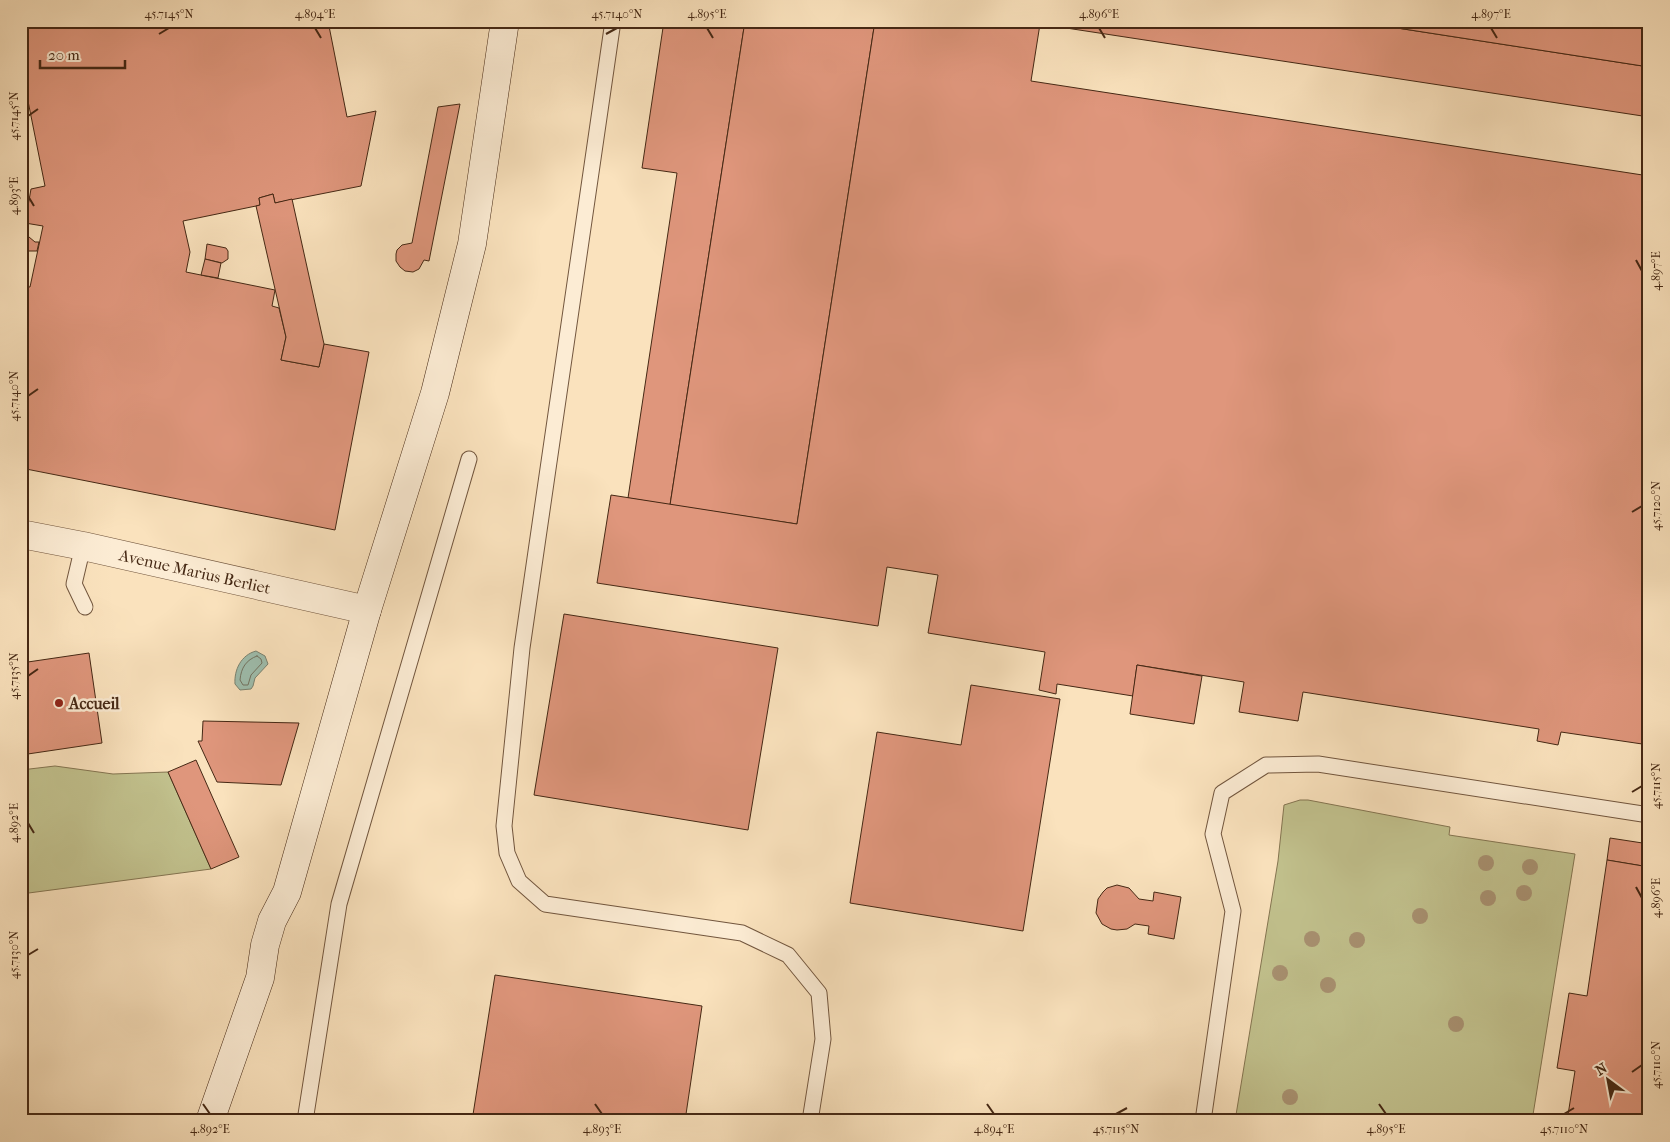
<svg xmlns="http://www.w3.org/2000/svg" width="1670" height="1142" viewBox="0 0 1670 1142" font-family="'IM FELL French Canon',serif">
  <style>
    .green { fill: #c2c28e; stroke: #847551 }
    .water { fill: #9ebeae; stroke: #7a8270 }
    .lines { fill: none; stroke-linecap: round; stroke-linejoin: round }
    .shore { stroke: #727361; stroke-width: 1 }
    .building { fill: #df967c; stroke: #452814 }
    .lane-casing { stroke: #72563e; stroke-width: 17 }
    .street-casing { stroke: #72563e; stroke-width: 29 }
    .secondary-casing { stroke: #452814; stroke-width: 29 }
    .lane { stroke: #fcecd4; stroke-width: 15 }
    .street { stroke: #fcecd4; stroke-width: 28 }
    .secondary { stroke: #fcecd4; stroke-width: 28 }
    .tree { fill: #a89171 }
    .ticks { fill: none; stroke: #452814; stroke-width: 2 }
    .poi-dot { fill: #8f2418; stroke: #fcecd4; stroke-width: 2 }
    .labels { text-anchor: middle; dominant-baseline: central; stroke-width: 5; stroke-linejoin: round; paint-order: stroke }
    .street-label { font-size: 16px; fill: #452814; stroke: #fcecd4 }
    .poi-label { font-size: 16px; font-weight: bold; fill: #452814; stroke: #fcecd4; text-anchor: start }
    .neatline { fill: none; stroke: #452814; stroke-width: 2 }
    .ticks-label { font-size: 12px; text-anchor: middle; fill: #452814 }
  </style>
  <rect width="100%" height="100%" fill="#fae2bd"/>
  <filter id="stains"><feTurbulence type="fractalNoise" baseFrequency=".004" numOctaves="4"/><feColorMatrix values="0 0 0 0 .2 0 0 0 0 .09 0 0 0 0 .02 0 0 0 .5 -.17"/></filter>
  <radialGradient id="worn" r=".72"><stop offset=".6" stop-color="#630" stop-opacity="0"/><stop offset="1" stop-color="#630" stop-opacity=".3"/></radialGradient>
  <g class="green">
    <polygon points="55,766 113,774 168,772 211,869 21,894 21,770"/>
    <polygon points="1300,800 1308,800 1450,827 1449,835 1575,854 1532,1121 1235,1121 1278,861 1284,805"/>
  </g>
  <path class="water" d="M 256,651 L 265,656 L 268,664 L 255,678 L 253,686 L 251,689 L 240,690 L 235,684 C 234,670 241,655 256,651 Z"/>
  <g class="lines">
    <path class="shore" d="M 257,656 L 261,659 L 262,663 L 251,675 L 248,685 L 243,685 L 240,680 C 241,668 246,660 257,656 Z"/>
  </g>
  <g class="building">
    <polygon points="21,21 328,21 347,117 376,111 361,186 275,203 273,194 259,198 260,205 256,206 183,221 190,252 186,272 275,290 272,306 279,308 286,337 281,360 319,367 324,344 369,352 335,530 21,468 21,286 30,287 43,226 25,223 31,189 45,186 21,66"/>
    <polygon points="664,21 745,21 670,505 628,498 677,173 642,168"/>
    <polygon points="745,21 875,21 797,524 670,505"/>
    <polygon points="875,21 1352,21 1649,67 1649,117 1040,24 1031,81 1649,176 1649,745 1561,732 1558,745 1537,741 1539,729 1303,692 1298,721 1239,712 1244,682 1137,665 1133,696 1057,684 1056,694 1039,690 1045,652 928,633 938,575 887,567 878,626 597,583 611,495 797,524"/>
    <polygon points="1352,21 1649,21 1649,67"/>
    <polygon points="460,104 429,261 424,260 419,269 413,272 405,271 400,267 396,261 396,254 397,250 402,245 412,243 438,107"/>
    <polygon points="273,194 275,203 292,199 324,344 319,367 281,360 286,337 256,206 260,205 259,198"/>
    <polygon points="27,237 29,237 35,242 39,242 37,251 24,251 21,247 21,243"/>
    <polygon points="207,244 226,248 228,251 228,259 222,263 205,259"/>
    <polygon points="205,259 221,263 218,278 201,275"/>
    <polygon points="564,614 778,648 748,830 534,795"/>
    <polygon points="89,653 102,743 21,755 21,663"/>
    <polygon points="1137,665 1202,676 1194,724 1130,714"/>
    <polygon points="971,685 1060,699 1023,931 850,903 877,732 961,745"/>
    <polygon points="203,721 299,723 281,785 217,782 198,741 202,741"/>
    <polygon points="196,760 239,857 211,869 168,772"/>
    <polygon points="1610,838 1649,844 1649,867 1607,860"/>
    <polygon points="1607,860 1649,867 1649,1121 1567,1121 1575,1071 1557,1068 1569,993 1587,996"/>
    <polygon points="1117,885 1129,888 1139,899 1153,901 1154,892 1181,897 1174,939 1148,934 1149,926 1135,924 1127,929 1117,930 1111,929 1102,924 1096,913 1098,899 1103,892 1107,888"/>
    <polygon points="495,975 702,1006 685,1121 472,1121"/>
  </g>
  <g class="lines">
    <defs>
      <g id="lane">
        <polyline points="613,21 522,648 504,826 507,853 519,881 545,904 742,933 788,955 819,993 823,1039 810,1121"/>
        <polyline points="83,546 74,584 85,607"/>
        <polyline points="305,1121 339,904 469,459"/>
        <polyline points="1203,1121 1233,911 1213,834 1222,793 1266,765 1318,764 1649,815"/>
      </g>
      <g id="street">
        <path id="s1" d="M 21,534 L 83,546 L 367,610"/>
      </g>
      <polyline id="secondary" points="210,1121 260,978 265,945 272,921 287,892 367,610 435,393 472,244 505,21"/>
    </defs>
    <use href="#lane" class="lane-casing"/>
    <use href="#street" class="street-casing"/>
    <use href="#secondary" class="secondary-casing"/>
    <use href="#lane" class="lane"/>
    <use href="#street" class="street"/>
    <use href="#secondary" class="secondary"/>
  </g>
  <g class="tree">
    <circle cx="1486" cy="863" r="8"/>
    <circle cx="1530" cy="867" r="8"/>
    <circle cx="1524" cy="893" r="8"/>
    <circle cx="1488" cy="898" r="8"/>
    <circle cx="1420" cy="916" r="8"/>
    <circle cx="1312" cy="939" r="8"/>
    <circle cx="1357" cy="940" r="8"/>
    <circle cx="1280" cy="973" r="8"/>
    <circle cx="1328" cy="985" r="8"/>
    <circle cx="1456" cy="1024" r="8"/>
    <circle cx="1290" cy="1097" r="8"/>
  </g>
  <path class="ticks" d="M 315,28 L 321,38M 707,28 L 713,38M 1099,28 L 1105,38M 1491,28 L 1497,38M 159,34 L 169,28M 606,34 L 617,28M 28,116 L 38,109M 28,196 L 34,206M 1636,260 L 1642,271M 28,396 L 38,389M 1632,512 L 1642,506M 28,676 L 38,669M 1632,792 L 1642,786M 28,823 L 34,833M 1636,887 L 1642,898M 28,955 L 38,949M 1632,1072 L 1642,1065M 203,1104 L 210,1114M 595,1104 L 602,1114M 987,1104 L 994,1114M 1379,1104 L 1386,1114M 1116,1114 L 1127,1108M 1564,1114 L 1574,1108"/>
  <circle class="poi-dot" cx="59" cy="703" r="5"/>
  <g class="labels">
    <g class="street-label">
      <text stroke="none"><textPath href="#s1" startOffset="178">Avenue Marius Berliet</textPath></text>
    </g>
    <g class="poi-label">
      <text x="69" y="703">Accueil</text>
    </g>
  </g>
  <rect width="1670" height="1142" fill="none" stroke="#fae2bd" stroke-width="55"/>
  <g transform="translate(1608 1080) rotate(328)" stroke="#fcecd4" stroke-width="4" paint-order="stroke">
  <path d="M0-4L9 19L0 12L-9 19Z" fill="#452814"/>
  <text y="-8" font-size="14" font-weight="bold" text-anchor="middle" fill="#452814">N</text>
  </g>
  <path d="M40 60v8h85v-8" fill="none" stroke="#452814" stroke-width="2.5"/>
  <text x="48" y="60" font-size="15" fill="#452814" stroke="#fcecd4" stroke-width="4" paint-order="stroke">20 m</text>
  <rect x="28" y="28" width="1614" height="1086" class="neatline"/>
  <g class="ticks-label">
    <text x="169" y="18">45.7145°N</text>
    <text x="315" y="18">4.894°E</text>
    <text x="617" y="18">45.7140°N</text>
    <text x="707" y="18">4.895°E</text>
    <text x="1099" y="18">4.896°E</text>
    <text x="1491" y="18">4.897°E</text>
    <text transform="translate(14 116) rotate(-90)" y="4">45.7145°N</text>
    <text transform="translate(14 196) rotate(-90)" y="4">4.893°E</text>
    <text transform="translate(1656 271) rotate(-90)" y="4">4.897°E</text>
    <text transform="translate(14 396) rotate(-90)" y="4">45.7140°N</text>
    <text transform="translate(1656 506) rotate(-90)" y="4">45.7120°N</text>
    <text transform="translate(14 676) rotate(-90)" y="4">45.7135°N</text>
    <text transform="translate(1656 786) rotate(-90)" y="4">45.7115°N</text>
    <text transform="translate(14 823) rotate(-90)" y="4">4.892°E</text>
    <text transform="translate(1656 898) rotate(-90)" y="4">4.896°E</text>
    <text transform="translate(14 955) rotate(-90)" y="4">45.7130°N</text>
    <text transform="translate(1656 1065) rotate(-90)" y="4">45.7110°N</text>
    <text x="210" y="1133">4.892°E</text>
    <text x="602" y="1133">4.893°E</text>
    <text x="994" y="1133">4.894°E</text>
    <text x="1116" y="1133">45.7115°N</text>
    <text x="1386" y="1133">4.895°E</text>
    <text x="1564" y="1133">45.7110°N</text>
  </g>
  <rect width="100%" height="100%" filter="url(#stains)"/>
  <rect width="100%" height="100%" fill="url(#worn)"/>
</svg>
